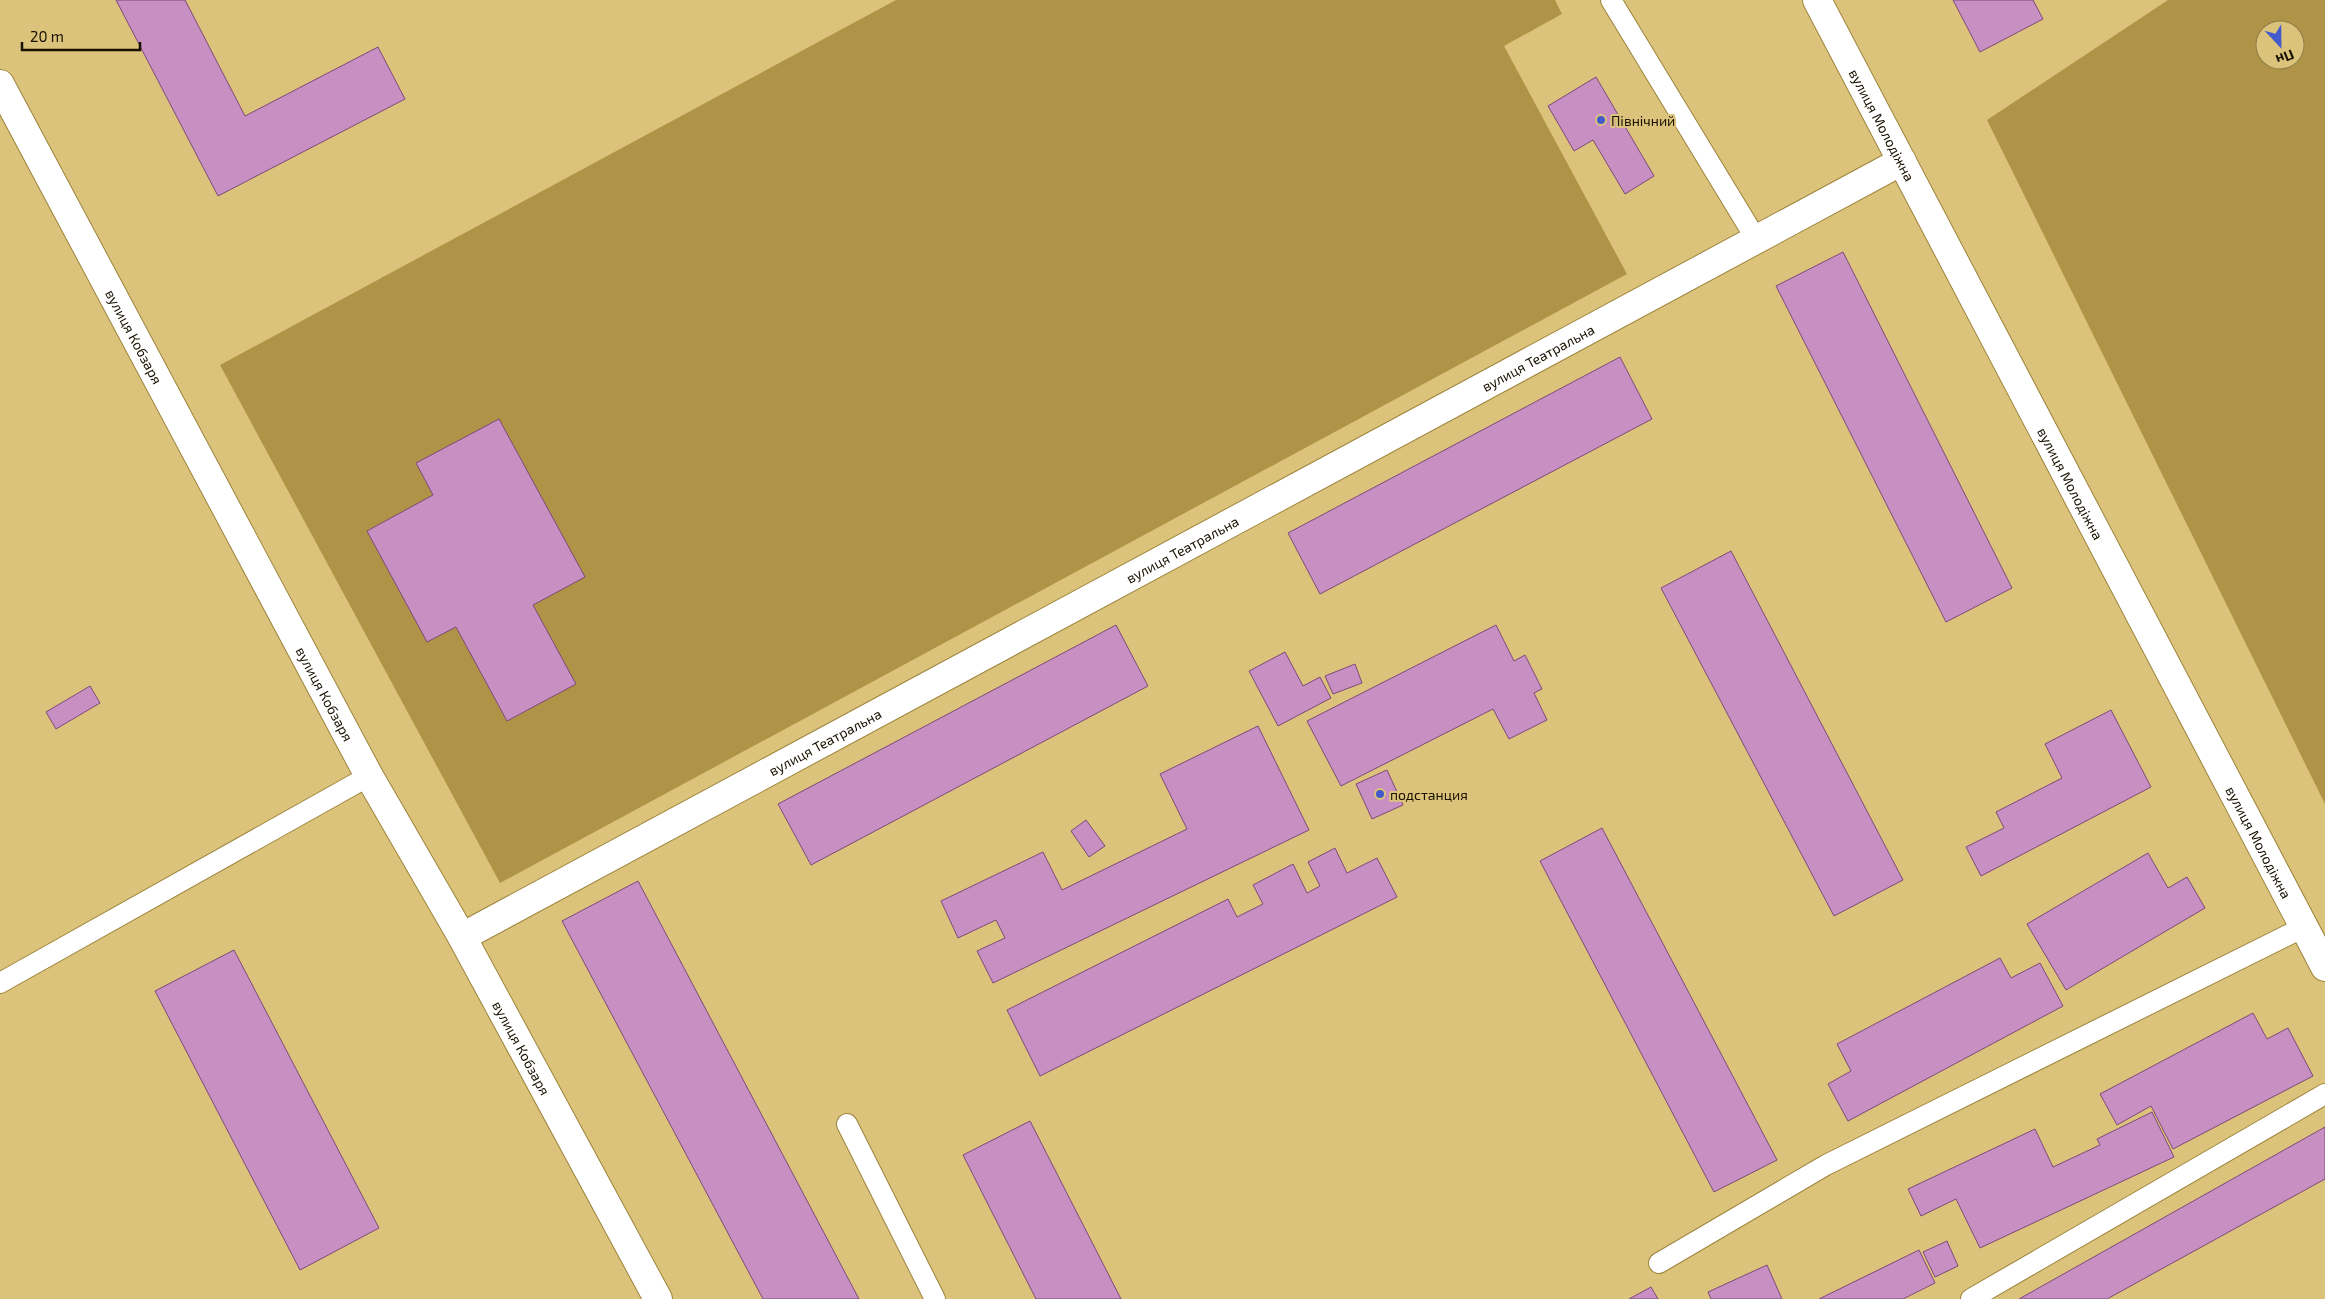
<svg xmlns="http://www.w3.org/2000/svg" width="2325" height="1299" viewBox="0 0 2325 1299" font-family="'Exo 2',sans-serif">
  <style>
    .green { fill: #af9447; fill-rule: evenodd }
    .building { fill: #c88fc2; stroke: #7d4978 }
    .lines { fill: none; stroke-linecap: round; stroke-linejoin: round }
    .service-casing { stroke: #9d843c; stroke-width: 22 }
    .minor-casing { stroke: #9d843c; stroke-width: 30 }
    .service { stroke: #fff; stroke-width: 20 }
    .minor { stroke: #fff; stroke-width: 28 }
    .poi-dot { fill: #435acd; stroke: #dcc37b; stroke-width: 2 }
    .labels { text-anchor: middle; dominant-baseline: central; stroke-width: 4; stroke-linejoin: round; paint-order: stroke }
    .poi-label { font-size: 14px; fill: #181100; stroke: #dcc37b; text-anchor: start }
    .street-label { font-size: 14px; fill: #181100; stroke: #dcc37b }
  </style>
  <rect width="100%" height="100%" fill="#dcc37b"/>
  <g class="green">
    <polygon points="896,0 1555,0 1562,14 1504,46 1627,274 500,883 220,365"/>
    <path d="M 2168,0 L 2325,0 L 2325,804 L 1987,120 ZM 2265,30 L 2295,30 L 2295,60 L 2265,60 Z"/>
  </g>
  <g class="building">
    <polygon points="116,0 185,0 245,116 378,47 405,99 218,196"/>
    <polygon points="1953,0 2033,0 2043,19 1980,52"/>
    <polygon points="1596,77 1654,176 1625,194 1593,140 1574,151 1548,106"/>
    <polygon points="1843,252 2012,588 1946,622 1776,286"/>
    <polygon points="1620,357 1652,419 1320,594 1288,533"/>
    <polygon points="499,419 585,577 533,605 576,684 507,721 456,627 427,642 367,531 433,495 416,463"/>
    <polygon points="1731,551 1903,880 1834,916 1661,588"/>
    <polygon points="1116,625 1148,686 811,865 778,804"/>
    <polygon points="1496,625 1514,661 1525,655 1542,689 1534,693 1547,720 1509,739 1493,709 1341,786 1307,721"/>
    <polygon points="1285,652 1303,686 1320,677 1331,698 1278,726 1249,671"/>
    <polygon points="1355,664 1362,683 1333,694 1325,676"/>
    <polygon points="90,686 100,703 56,729 46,712"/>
    <polygon points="2111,710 2151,787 1981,876 1966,847 2004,828 1996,812 2062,778 2045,744"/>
    <polygon points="1258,726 1309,830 993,983 977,951 1005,938 996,920 958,938 941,901 1043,852 1062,890 1187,829 1160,774"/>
    <polygon points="1387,770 1403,805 1372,819 1356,784"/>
    <polygon points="1086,820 1105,846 1089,857 1071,831"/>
    <polygon points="1602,828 1777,1160 1714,1192 1540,861"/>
    <polygon points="1335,848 1347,873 1377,858 1397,897 1040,1076 1007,1010 1228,899 1237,917 1263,904 1253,885 1293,864 1307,893 1320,886 1308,862"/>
    <polygon points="2148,853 2168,888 2187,877 2205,908 2066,990 2027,924"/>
    <polygon points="638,881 859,1299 763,1299 562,921"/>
    <polygon points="234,950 379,1228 300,1270 155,991"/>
    <polygon points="2000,958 2011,978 2040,963 2063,1006 1848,1121 1828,1084 1851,1071 1837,1044"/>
    <polygon points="2253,1013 2267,1039 2288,1028 2313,1076 2173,1149 2151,1106 2117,1125 2100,1094"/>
    <polygon points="2152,1112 2174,1157 1980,1248 1956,1199 1921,1216 1908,1189 2035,1129 2053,1167 2100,1145 2097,1139"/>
    <polygon points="1030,1121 1121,1299 1036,1299 963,1155"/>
    <polygon points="2325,1127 2325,1179 2107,1299 2019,1299"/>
    <polygon points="1947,1241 1958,1266 1935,1277 1923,1252"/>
    <polygon points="1919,1250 1935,1283 1903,1299 1819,1299"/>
    <polygon points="1767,1265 1782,1299 1711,1299 1708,1292"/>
    <polygon points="1651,1287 1658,1299 1629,1299"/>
  </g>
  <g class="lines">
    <defs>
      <g id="service">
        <polyline points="1611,0 1756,239"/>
        <polyline points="0,983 369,776"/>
        <polyline points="847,1124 935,1299"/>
        <polyline points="1659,1263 1826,1165 2304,927"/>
        <polyline points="1971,1299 2325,1094"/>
      </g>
      <g id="minor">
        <path id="s1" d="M 1817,0 L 2325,967"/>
        <path id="s2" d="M 0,84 L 369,776 L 462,937 L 658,1299"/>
        <path id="s3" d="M 462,937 L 1902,161"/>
      </g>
    </defs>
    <use href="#service" class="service-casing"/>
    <use href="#minor" class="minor-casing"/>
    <use href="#service" class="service"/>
    <use href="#minor" class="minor"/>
  </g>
  <g class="poi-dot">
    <circle cx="1601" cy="120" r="5"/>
    <circle cx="1380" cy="794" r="5"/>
  </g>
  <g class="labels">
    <g class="poi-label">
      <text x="1611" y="120">Північний</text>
      <text x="1390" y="794">подстанция</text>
    </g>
    <g class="street-label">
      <text stroke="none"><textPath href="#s1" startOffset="141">вулиця Молодіжна</textPath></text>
      <text stroke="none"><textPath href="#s2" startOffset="286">вулиця Кобзаря</textPath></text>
      <text stroke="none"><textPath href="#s3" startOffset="1222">вулиця Театральна</textPath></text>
      <text stroke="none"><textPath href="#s1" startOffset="546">вулиця Молодіжна</textPath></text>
      <text stroke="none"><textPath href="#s3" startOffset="818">вулиця Театральна</textPath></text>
      <text stroke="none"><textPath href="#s2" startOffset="691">вулиця Кобзаря</textPath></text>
      <text stroke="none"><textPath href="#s3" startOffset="412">вулиця Театральна</textPath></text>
      <text stroke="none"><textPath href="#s1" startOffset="951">вулиця Молодіжна</textPath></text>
      <text stroke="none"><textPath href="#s2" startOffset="1096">вулиця Кобзаря</textPath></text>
    </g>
  </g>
  <g transform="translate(2280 45) rotate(158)"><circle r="24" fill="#dcc37b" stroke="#8e7c4a"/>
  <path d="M0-4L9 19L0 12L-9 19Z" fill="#435acd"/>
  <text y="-8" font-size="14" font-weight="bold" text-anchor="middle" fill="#181100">Пн</text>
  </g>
  <path d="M22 42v8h118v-8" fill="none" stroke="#181100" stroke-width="2.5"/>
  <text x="30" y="42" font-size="15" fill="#181100" stroke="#dcc37b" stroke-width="4" paint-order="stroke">20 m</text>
</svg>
